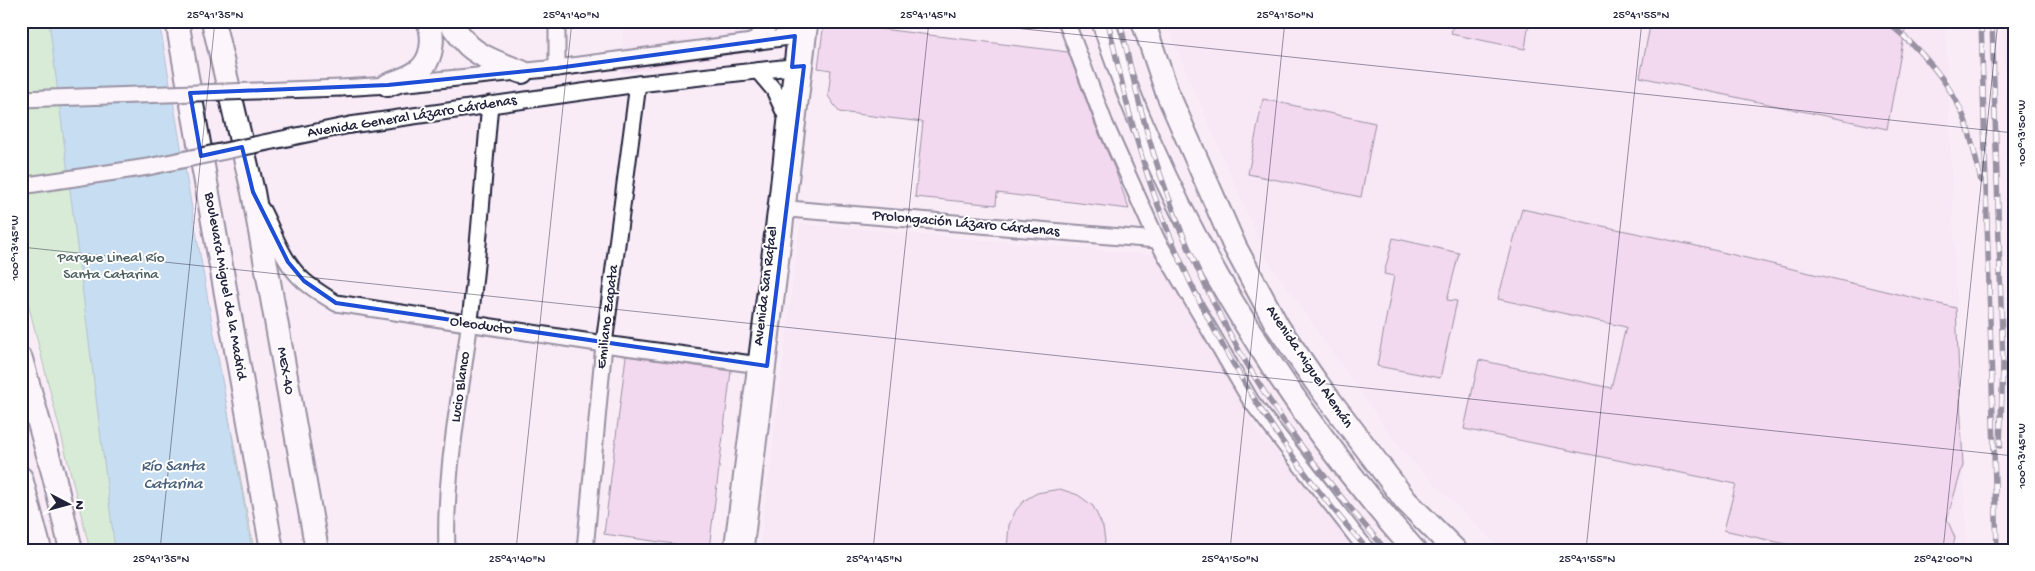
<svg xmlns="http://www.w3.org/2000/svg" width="2035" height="571" viewBox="0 0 2035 571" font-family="'Gochi Hand',sans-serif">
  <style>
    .built { fill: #f5dff2 }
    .green { fill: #ade9ae; stroke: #688674 }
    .water { fill: #8acceb; stroke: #6088a5 }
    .building { fill: #ecc0e5; stroke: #22223b }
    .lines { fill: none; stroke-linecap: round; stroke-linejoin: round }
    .minor-casing { stroke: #22223b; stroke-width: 19 }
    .highway-casing { stroke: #22223b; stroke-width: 26 }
    .minor { stroke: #fff; stroke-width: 15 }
    .highway { stroke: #fff; stroke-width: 22 }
    .rail-casing { stroke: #22223b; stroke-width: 5.5 }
    .rail { stroke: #fff; stroke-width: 4; stroke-dasharray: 11; stroke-linecap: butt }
    .minor-bridge-casing { stroke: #22223b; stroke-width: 19; stroke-linecap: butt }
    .minor-bridge { stroke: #fff; stroke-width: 15 }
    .marked { fill: none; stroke: #1d4ed8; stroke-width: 4; stroke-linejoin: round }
    .ticks { fill: none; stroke: #22223b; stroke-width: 1; stroke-opacity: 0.45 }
    .labels { text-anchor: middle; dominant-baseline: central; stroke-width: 4; stroke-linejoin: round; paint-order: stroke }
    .street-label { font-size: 15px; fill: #22223b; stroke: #fff }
    .park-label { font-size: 15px; fill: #4c5e5e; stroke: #fff }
    .water-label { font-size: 16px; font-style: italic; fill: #465e79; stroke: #fff }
    .neatline { fill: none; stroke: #22223b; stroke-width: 2 }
    .ticks-label { font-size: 12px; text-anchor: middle; fill: #22223b }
  </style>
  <rect width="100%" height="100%" fill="#f9ecf7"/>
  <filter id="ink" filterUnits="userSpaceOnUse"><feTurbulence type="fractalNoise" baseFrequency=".02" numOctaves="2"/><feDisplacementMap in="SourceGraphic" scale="10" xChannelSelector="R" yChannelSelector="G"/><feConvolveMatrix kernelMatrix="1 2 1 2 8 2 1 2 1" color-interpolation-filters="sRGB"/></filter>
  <g filter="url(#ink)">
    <g class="built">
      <polygon points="623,21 786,21 783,47 622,73"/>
      <polygon points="1168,21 1945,21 1967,550 1501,550 1402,451 1267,259 1171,36"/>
      <polygon points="2003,21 2014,21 2014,300"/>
      <polygon points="800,224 1158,255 1258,432 1364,550 760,550"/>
    </g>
    <polygon class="green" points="21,21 154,21 254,550 90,550 21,275"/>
    <polygon class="water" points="49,21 159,21 252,550 115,550"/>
    <g class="building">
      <polygon points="1454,21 1529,21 1525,49 1451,34"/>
      <polygon points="1651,21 1888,21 1906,25 1887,129 1640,77"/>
      <polygon points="824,22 1068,52 1096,127 1114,167 1129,209 997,193 996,205 915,197 923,122 839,112 828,96 831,70 818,68"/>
      <polygon points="1263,99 1375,123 1361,197 1248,174"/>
      <polygon points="1522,209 1692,245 1956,308 1963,465 1947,519 1955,538 1952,550 1812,550 1724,530 1736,484 1464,429 1479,360 1611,388 1626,327 1498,299"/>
      <polygon points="1393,238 1459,253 1447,300 1457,301 1440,378 1377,366 1394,276 1384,274"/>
      <polygon points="626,356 731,371 709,549 604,534"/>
      <polygon points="1060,489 1078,495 1093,506 1103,527 1105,541 1103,550 1007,550 1009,525 1016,510 1025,500 1037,493"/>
    </g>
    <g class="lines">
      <defs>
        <g id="minor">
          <polyline points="557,21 557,68"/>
          <polyline points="1066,21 1105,124 1157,240 1251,401 1367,550"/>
          <polyline points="751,43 773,21"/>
          <polyline points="758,71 774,90 785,114"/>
          <polyline points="341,88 388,85 557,68 804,35"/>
          <polyline points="350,125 638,84 800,66"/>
          <polyline points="777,208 1157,240"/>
          <path d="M 262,210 C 274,233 283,263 304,281 C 313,289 325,296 336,303 L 604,344 L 767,366"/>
          <path d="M 447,550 C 444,475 460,401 469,327 C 479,253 483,178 490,104"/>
          <polyline points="585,550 604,344 638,84"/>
          <polyline points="732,550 776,208 797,21"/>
          <polyline points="745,550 810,21"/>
        </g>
        <g id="highway">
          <polyline points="177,21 272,550"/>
          <polyline points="213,21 253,192 317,550"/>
          <path d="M 449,21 C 455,29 462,39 469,46 C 484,59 504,65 522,72"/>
          <path d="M 1103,21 C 1166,215 1279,397 1414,550"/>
          <polyline points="1143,21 1167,92 1235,247 1278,327 1316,382 1406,501 1455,550"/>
          <path d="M 388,85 C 398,81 409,78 417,72 C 433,61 435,37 428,21"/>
          <polyline points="21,359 54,476 71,550"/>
          <polyline points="21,478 40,550"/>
        </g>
      </defs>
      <use href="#minor" class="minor-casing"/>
      <use href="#highway" class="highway-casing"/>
      <use href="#minor" class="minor"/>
      <use href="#highway" class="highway"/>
      <defs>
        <g id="rail">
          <path d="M 1108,21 C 1121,81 1135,142 1156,200 C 1203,328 1277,448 1368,550"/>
          <path d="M 1120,21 C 1133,79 1146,137 1167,193 C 1194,269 1231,343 1276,410 C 1309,459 1347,505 1386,550"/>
          <path d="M 1886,21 C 1918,47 1948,79 1964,117 C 1972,138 1976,160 1981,181"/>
          <polyline points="1981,21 1997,550"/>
          <polyline points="1992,21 2003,366 2000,446"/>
        </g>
      </defs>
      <use href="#rail" class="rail-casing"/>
      <use href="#rail" class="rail"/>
      <defs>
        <g id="minor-bridge">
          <polyline points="21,99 341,88"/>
          <polyline points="21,186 148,167 350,125"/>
        </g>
      </defs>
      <use href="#minor-bridge" class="minor-bridge-casing"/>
      <use href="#minor-bridge" class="minor-bridge"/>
    </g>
  </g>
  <path d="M0 0H2035V571H0ZM 795,36 L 792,67 L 804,66 L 767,366 L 336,303 L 304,281 L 288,262 L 253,192 L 242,147 L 201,156 L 190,93 L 388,85 L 557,68 Z" fill="#f9ecf7" fill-opacity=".55" fill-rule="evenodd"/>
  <path class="marked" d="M 795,36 L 792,67 L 804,66 L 767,366 L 336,303 L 304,281 L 288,262 L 253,192 L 242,147 L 201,156 L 190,93 L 388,85 L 557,68 Z"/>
  <path class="ticks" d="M 948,21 L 2014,133M 21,247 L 2014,456M 160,550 L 215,21M 516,550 L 572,21M 873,550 L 929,21M 1230,550 L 1285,21M 1586,550 L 1642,21M 1943,550 L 1998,21"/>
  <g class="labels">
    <g class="street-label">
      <text transform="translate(412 117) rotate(-9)">Avenida General Lázaro Cárdenas</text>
      <text transform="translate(966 224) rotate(5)">Prolongación Lázaro Cárdenas</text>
      <text transform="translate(225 286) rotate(80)">Boulevard Miguel de la Madrid</text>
      <text transform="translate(766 286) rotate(-83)">Avenida San Rafael</text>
      <text transform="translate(608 317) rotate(-83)">Emiliano Zapata</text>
      <text transform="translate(481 326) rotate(8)">Oleoducto</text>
      <text transform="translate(1309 367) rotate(56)">Avenida Miguel Alemán</text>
      <text transform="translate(285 371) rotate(80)">MEX-40</text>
      <text transform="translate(461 387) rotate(-82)">Lucio Blanco</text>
    </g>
    <g class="park-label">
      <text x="111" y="258">Parque Lineal Río<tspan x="111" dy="17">Santa Catarina</tspan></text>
    </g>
    <g class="water-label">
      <text x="173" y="467">Río Santa<tspan x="173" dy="18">Catarina</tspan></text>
    </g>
  </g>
  <rect width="2035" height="571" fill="none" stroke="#fff" stroke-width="55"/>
  <g transform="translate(68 504) rotate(96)" stroke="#ffffff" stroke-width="4" paint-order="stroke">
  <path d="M0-4L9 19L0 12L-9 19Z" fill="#22223b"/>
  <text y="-8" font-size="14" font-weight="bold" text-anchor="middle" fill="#22223b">N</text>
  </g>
  <rect x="28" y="28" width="1980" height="516" class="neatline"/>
  <g class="ticks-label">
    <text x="215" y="18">25°41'35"N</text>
    <text x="571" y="18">25°41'40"N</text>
    <text x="928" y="18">25°41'45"N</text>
    <text x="1285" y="18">25°41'50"N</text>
    <text x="1641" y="18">25°41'55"N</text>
    <text transform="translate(2021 133) rotate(-90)" y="4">100°13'50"W</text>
    <text transform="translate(14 248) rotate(-90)" y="4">100°13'45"W</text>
    <text transform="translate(2021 456) rotate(-90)" y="4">100°13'45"W</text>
    <text x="161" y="562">25°41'35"N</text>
    <text x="517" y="562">25°41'40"N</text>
    <text x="874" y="562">25°41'45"N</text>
    <text x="1230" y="562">25°41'50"N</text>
    <text x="1587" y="562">25°41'55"N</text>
    <text x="1943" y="562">25°42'00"N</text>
  </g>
</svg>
